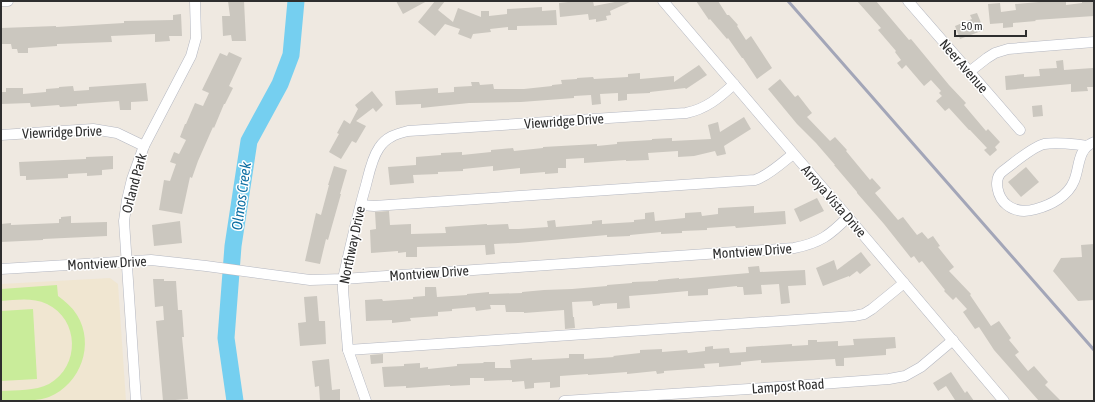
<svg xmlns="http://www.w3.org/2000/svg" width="1095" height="402" viewBox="0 0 1095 402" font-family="'Asap Condensed',sans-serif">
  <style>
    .education { fill: #f0e6d1 }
    .pitch { fill: #c9ec9a }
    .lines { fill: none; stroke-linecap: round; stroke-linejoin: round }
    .river { stroke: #75cff0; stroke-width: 17 }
    .building { fill: #cbc7bf }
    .minor-casing { stroke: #b4b7c1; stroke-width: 11 }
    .minor { stroke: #fff; stroke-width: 10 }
    .rail { stroke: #a3a6b8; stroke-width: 3 }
    .labels { text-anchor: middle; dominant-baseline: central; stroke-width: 3; stroke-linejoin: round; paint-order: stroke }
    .street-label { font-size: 14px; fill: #2e2e2e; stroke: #fff }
    .water-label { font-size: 15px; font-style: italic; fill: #0d6fa3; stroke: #fff }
  </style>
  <rect width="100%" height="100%" fill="#efe9e1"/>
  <polygon class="education" points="110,278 118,284 126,401 1,401 1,284"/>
  <g class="pitch">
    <path d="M 57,285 L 58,296 C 65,301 72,307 77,315 C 95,344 81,384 49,397 C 34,402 17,401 1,401 L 1,391 C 17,390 35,391 49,384 C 81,366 79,319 47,304 C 32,297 16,300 1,301 L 1,289 Z"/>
    <polygon points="33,309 37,379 1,381 1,311"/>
  </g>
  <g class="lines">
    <polyline class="river" points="235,401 226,338 233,246 249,141 280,84 291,55 296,1"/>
  </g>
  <g class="building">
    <polygon points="228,1 244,1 246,41 232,41 231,35 223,36 222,16 230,16"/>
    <polygon points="396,1 427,1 403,14"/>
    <polygon points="435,1 445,1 438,10 453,22 458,8 481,17 481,11 489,11 489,16 507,14 507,9 542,7 542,11 556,10 557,25 517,26 517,30 508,30 508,27 490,29 491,32 473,34 471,39 458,34 460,29 445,24 435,36 418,22"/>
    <polygon points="577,1 593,1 594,6 620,1 629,1 630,2 610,11 611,15 606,16 607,20 596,22 596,19 589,20 588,14 560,17 559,3"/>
    <polygon points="696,1 718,1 727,15 729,15 738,25 737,26 746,40 751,36 772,68 757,79 743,58 742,58 728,38 727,39 710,19 709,20"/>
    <polygon points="857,1 876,1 909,40 911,39 949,85 966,103 964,105 986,131 988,129 1000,142 995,147 997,150 990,156 984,150 987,148 970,130 969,130 949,108 945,111 936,101 942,96 939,93 941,91 931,80 924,86 906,65 902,69 897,63 901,60 895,52 896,51 878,30 881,28"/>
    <polygon points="1066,1 1066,5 1082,3 1082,1 1094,1 1094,16 1035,20 1036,21 1013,23 1013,27 1003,28 1003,23 990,24 988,4 1000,3 1001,12 1016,10 1015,4 1039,2"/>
    <polygon points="977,13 984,30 960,39 955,26 972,19 970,15"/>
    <polygon points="181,14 182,36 169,36 170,41 155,42 155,34 111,36 112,42 57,44 57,46 28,48 28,53 18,53 17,49 12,49 11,44 1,44 1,28 56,26 56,27 124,23 124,21 173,20 173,15"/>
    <polygon points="229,52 242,58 229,86 233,88 225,104 224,104 214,128 213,127 198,161 192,178 190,177 182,214 159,210 164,180 170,181 176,164 170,162 174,152 179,154 186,140 180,137 185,124 186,124 195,103 203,106 209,93 202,90 220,53 227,56"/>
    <polygon points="1063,60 1064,70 1093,68 1094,87 1087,87 1088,91 1071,92 1071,84 1006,90 1005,76 1024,74 1024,77 1040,76 1039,69 1057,68 1056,61"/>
    <polygon points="699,65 707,75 686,89 685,88 650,92 650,93 627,94 627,100 618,101 618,93 600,94 601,104 592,105 591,95 574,96 574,98 521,102 469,103 421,108 421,104 396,105 395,91 438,88 438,93 454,92 454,87 472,86 471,82 479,82 480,85 493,84 494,89 524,89 552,86 552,85 562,84 561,80 577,79 577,78 593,77 594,79 628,77 628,74 640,73 640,79 674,76 674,82"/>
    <polygon points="780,79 795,97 798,95 812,113 807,117 830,141 835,137 847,150 846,151 870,180 872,178 881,188 875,193 898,220 903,217 917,235 922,232 928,239 933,236 940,246 938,247 954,267 949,271 971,294 970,295 991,326 999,321 1011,338 1009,340 1019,352 1015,355 1028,371 1034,366 1048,382 1045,385 1061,401 1039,401 994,350 979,327 975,329 963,312 967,309 956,297 953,300 944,291 945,290 922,261 919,263 914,256 911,258 884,224 857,193 857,192 834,165 835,165 816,143 797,124 768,89"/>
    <polygon points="146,83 148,101 131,102 131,110 120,110 119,101 77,104 77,106 60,107 59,105 31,107 30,103 1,104 1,92 6,92 6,88 23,88 23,94 46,92 46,89 59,88 59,87 73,86 74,91 89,90 89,87"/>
    <polygon points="372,91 383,105 376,112 373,108 356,121 366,126 356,143 352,141 341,159 329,152 339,134 337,133 344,120 350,124 358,109 355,105"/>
    <polygon points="1042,105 1043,116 1033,117 1032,106"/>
    <polygon points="744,117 751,129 724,146 726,154 717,156 715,151 694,156 678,157 678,151 648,153 649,160 626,161 626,160 584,163 584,158 566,159 566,168 558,168 558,173 545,174 545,172 520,174 520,168 493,171 493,166 463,169 463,171 438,172 438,174 413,175 414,183 390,185 388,167 416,165 416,157 441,155 441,153 462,152 462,155 491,152 491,150 513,148 514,151 543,148 543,147 597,144 597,146 617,144 617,142 652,140 652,139 672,138 672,141 711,139 708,125 718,122 720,132"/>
    <polygon points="113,156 113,169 102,170 102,175 87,176 87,173 68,174 68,178 26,180 26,176 20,176 19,162 86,159 86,157"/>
    <polygon points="334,166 347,170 340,194 341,194 328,240 326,239 320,264 305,261 316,213 321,215 329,185 328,185"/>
    <polygon points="1026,167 1039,182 1021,197 1008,182"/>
    <polygon points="817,198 824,211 800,222 794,209"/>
    <polygon points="754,206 754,213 785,211 786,224 736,228 735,226 707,228 707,230 682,231 682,233 661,234 661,232 630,235 630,236 607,237 607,235 518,243 494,244 495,254 486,255 485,245 417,247 417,257 406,257 406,252 398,253 398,251 371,253 370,230 376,229 375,212 389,211 390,225 411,224 411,234 446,233 445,227 487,224 487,225 508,224 509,229 519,229 548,227 547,221 555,220 556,227 592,224 592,221 602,220 602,224 634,222 634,220 645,219 645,213 654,212 655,221 685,218 685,213 701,212 702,216 718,214 718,208"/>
    <polygon points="71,216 71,223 107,222 107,236 43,239 43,240 1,242 1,224 11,223 11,225 59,223 59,219 61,219 61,217"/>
    <polygon points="180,221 182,243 154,246 152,225"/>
    <polygon points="1094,244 1094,300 1078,301 1053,271 1061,258 1082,257 1081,245"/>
    <polygon points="861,252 871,265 860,274 857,271 849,277 849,276 823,286 816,268 834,260 837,270"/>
    <polygon points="759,266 760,272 805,270 806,285 788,286 790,303 781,304 779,284 761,285 762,294 744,295 743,287 737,287 737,286 708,289 708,295 688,296 688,291 655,294 629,296 630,308 617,309 617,303 600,304 600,305 593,306 592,301 572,302 573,317 574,317 575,328 565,329 564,310 524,313 524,312 506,312 505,305 490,305 491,309 476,311 475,307 452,309 452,311 438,312 438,316 410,318 411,321 392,323 392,320 366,321 365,300 382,299 383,301 413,299 413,297 425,296 425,287 436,287 437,297 467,295 467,294 489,292 489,294 522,293 522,292 544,290 572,289 607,286 607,285 632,283 632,282 658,281 658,280 679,278 679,279 749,273 748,267"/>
    <polygon points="153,279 164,279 164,281 176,281 178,310 182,310 184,337 182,337 188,399 163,401 156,321 164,320 163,306 155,307"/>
    <polygon points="317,296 319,321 325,321 326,344 300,346 298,323 306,322 304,297"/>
    <polygon points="895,337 896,348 886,349 886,355 844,358 844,366 836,366 835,359 761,363 761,360 741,362 741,365 719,367 719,363 704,364 705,368 664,371 664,373 657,374 656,371 627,374 627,372 588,375 588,374 560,376 560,387 550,388 550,382 534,383 534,388 525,389 524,381 512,382 512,380 484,381 484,378 470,378 470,385 450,386 450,385 406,388 406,386 384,387 382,367 404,366 404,364 420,363 420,368 428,367 428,369 457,366 457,364 484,363 483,362 495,362 495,368 511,368 510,360 532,358 532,360 569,358 569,354 584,354 584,359 614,357 613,356 640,353 640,350 662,349 662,352 687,350 688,353 705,351 705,347 713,346 713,349 729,348 730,353 746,352 746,347 792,344 792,346 808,345 808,340 817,340 817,342 838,341 838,346 854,345 853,339"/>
    <polygon points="383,354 383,363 371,364 370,355"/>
    <polygon points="329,359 332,390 340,389 340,401 320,401 319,386 315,387 312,361"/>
    <polygon points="951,372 965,393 967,391 974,401 953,401 955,400 946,386 938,391 933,383"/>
  </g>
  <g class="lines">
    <defs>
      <g id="minor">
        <polyline points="1,1 8,1"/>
        <polyline points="663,1 767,123 848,217 1004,401"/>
        <polyline points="908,1 1020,130"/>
        <polyline points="969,72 987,58 995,53 1008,49 1094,42"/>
        <polyline points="1,135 93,129 117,133 144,146"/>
        <path d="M 1087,146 C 1076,144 1055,142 1044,144 C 1032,147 1014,163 1003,171 C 992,179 998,198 1007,205 C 1016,212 1026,212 1036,209 C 1051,205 1068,196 1074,181 C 1080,167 1077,149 1094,142"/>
        <path d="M 361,205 L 374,206 L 755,180 C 768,176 783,162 793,154"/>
        <path d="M 1,269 L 151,260 L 206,266 L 310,280 L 343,279 L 794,248 C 820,243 830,235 848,217"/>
        <polyline points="348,350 854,316 864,314 872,309 904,283"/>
        <polyline points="136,401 124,221 127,200 132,179 144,146 191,56 196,38 195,1"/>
        <path d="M 366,401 L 348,350 L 343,290 L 343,279 C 350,248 357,216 366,185 C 369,173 372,158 379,148 C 386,137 396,134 408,131 L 686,113 C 706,109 719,98 734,84"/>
        <polyline points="564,401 793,386 889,379 905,376 921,367 953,340"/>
      </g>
    </defs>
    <use href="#minor" class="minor-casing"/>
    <use href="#minor" class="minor"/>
    <polyline class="rail" points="788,1 1094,350"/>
  </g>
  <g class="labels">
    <g class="street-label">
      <text transform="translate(964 66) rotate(49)">Neer Avenue</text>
      <text transform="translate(564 121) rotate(-4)">Viewridge Drive</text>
      <text transform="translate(62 132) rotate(-2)">Viewridge Drive</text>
      <text transform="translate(134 183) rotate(-75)">Orland Park</text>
      <text transform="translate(834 201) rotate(49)">Arroya Vista Drive</text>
      <text transform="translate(352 245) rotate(-78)">Northway Drive</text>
      <text transform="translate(752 251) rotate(-4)">Montview Drive</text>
      <text transform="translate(107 263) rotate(-3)">Montview Drive</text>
      <text transform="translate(429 273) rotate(-4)">Montview Drive</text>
      <text transform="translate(788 386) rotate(-4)">Lampost Road</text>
    </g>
    <g class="water-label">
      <text transform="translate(241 196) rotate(-82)">Olmos Creek</text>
    </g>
  </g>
  <rect width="1095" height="402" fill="none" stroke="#2e2e2e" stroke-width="4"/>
  <path d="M955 30v6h71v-6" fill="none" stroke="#2e2e2e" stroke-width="2"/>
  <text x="961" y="30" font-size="12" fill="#2e2e2e" stroke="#ffffff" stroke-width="3" paint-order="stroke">50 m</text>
</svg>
